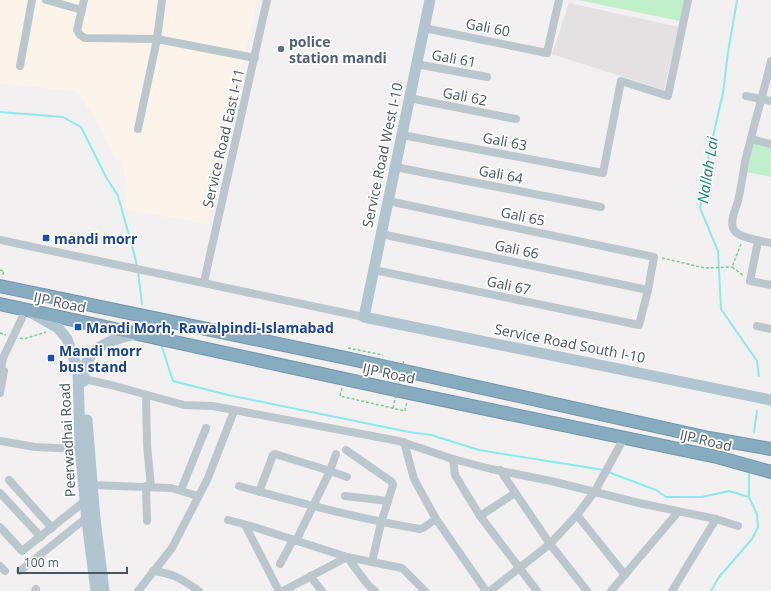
<svg xmlns="http://www.w3.org/2000/svg" width="771" height="591" viewBox="0 0 771 591" font-family="'Open Sans',sans-serif">
  <style>
    .commercial { fill: #fcf4eb }
    .education { fill: #e4e1e3 }
    .green { fill: #bff0ca }
    .lines { fill: none; stroke-linecap: round; stroke-linejoin: round }
    .stream { stroke: #8ce9ed; stroke-width: 2 }
    .highway-casing { stroke: #7397ab; stroke-width: 14 }
    .path { stroke: #77ce94; stroke-width: 1.5; stroke-dasharray: 3 2; stroke-linecap: butt }
    .minor { stroke: #bcc7cd; stroke-width: 8 }
    .major { stroke: #b0c5cf; stroke-width: 11 }
    .highway { stroke: #88acbf; stroke-width: 12 }
    .path-bridge { stroke: #77ce94; stroke-width: 1.5; stroke-dasharray: 3 2; stroke-linecap: butt }
    .service-dot { fill: #5c6f8a; stroke: #fff; stroke-width: 1.5 }
    .transit-dot { fill: #1a4fb4; stroke: #fff; stroke-width: 1.5 }
    .labels { text-anchor: middle; dominant-baseline: central; stroke-width: 3.5; stroke-linejoin: round; paint-order: stroke }
    .street-label { font-size: 14px; fill: #48575e; stroke: #fff }
    .service-label { font-size: 14px; font-weight: bold; fill: #4e5e75; stroke: #fff; text-anchor: start }
    .transit-label { font-size: 14px; font-weight: bold; fill: #164399; stroke: #fff; text-anchor: start }
    .water-label { font-size: 15px; font-style: italic; fill: #0d8286; stroke: #fff }
  </style>
  <rect width="100%" height="100%" fill="#f3f0f1"/>
  <polygon class="commercial" points="0,0 257,0 207,224 127,210 123,161 115,159 98,123 78,92 0,83"/>
  <polygon class="education" points="569,3 679,27 664,90 552,54"/>
  <g class="green">
    <polygon points="578,0 684,0 680,21"/>
    <polygon points="753,143 771,147 771,177 747,172"/>
  </g>
  <g class="lines">
    <g class="stream">
      <polyline points="737,0 728,52 723,93 709,154 700,208 718,251 721,309 757,361 759,376"/>
      <polyline points="0,112 63,117 81,127 106,177 118,196 135,257 137,266"/>
      <polyline points="138,272 142,304"/>
      <polyline points="155,324 157,329"/>
      <polyline points="161,344 173,381 228,395 409,432 431,435 479,450 604,470"/>
      <polyline points="754,432 757,411"/>
      <polyline points="608,472 656,490 666,497 702,497 729,491 749,497"/>
      <polyline points="711,591 719,577 752,539 758,527 757,514 749,497 749,474"/>
    </g>
    <defs>
      <g id="highway">
        <polyline points="0,286 346,358 709,438 771,449"/>
        <polyline points="0,304 409,393 717,457 771,472"/>
      </g>
    </defs>
    <use href="#highway" class="highway-casing"/>
    <g class="path">
      <polyline points="741,244 732,267 744,276"/>
      <polyline points="662,258 705,268 732,267"/>
      <polyline points="0,270 4,271 2,277"/>
      <polyline points="0,333 6,335"/>
      <polyline points="20,338 24,339 46,332"/>
      <polyline points="348,348 383,355"/>
      <polyline points="342,388 340,396 405,411 407,401"/>
    </g>
    <g class="minor">
      <polyline points="46,0 82,10"/>
      <polyline points="84,0 77,30 80,35 85,38 157,39 255,58"/>
      <polyline points="424,28 547,53 559,0"/>
      <path d="M 771,61 C 763,95 753,128 745,162 C 743,175 741,188 738,201 C 736,209 730,219 733,228 C 736,238 761,241 771,243"/>
      <polyline points="416,64 487,77"/>
      <polyline points="20,66 32,0"/>
      <polyline points="746,96 771,101"/>
      <polyline points="409,98 516,119"/>
      <polyline points="138,129 157,39 162,0"/>
      <polyline points="402,135 603,173 621,81 668,96 688,0"/>
      <polyline points="751,139 771,144"/>
      <polyline points="395,167 601,207"/>
      <polyline points="381,234 648,290"/>
      <polyline points="0,240 364,317"/>
      <polyline points="758,241 750,281 771,285"/>
      <polyline points="374,270 639,325 648,290 654,257 388,201"/>
      <polyline points="204,282 267,0"/>
      <polyline points="757,326 771,329"/>
      <polyline points="1,370 3,358 22,318"/>
      <polyline points="84,379 111,385 184,405 213,406 399,441 453,459 491,469 551,481 639,503 716,519 738,526"/>
      <polyline points="0,393 4,371"/>
      <polyline points="146,395 147,445 151,487"/>
      <polyline points="0,441 35,447 80,449"/>
      <polyline points="404,442 414,479 436,519 486,591"/>
      <polyline points="346,450 392,482 393,485 381,523 372,562"/>
      <polyline points="453,459 455,475 480,516 537,591"/>
      <polyline points="500,470 550,544 587,591"/>
      <polyline points="9,480 52,528"/>
      <polyline points="92,485 171,488 198,496"/>
      <polyline points="146,486 147,521"/>
      <path d="M 239,486 C 299,503 359,519 420,529 L 423,528 L 436,519"/>
      <polyline points="181,490 206,428"/>
      <polyline points="259,492 273,455 275,454 330,471 347,477"/>
      <polyline points="0,493 41,537"/>
      <polyline points="345,496 388,501"/>
      <polyline points="577,515 625,575"/>
      <polyline points="480,516 515,493"/>
      <polyline points="228,520 251,526 347,557 368,585 375,591"/>
      <polyline points="245,525 279,591"/>
      <polyline points="0,527 22,551 85,501"/>
      <polyline points="296,541 330,471 336,454"/>
      <polyline points="280,564 293,540"/>
      <polyline points="0,566 5,571"/>
      <polyline points="20,571 86,518"/>
      <path d="M 153,571 C 176,574 181,579 199,591"/>
      <polyline points="310,576 322,591"/>
      <polyline points="35,591 36,589"/>
      <polyline points="138,591 172,548 208,478 234,411"/>
      <polyline points="283,591 347,557 402,568 425,591"/>
      <polyline points="490,591 550,544 577,515 595,491 624,438"/>
      <polyline points="611,591 678,512"/>
      <polyline points="672,591 716,519"/>
    </g>
    <g class="major">
      <polyline points="430,0 364,317 771,400"/>
      <polyline points="32,313 58,328 67,339 78,370 80,446 87,521 96,591"/>
      <path d="M 84,381 C 82,348 109,340 136,334"/>
      <polyline points="87,420 95,519 104,591"/>
    </g>
    <use href="#highway" class="highway"/>
    <polyline class="path-bridge" points="393,408 404,360"/>
  </g>
  <circle class="service-dot" cx="281" cy="49" r="4"/>
  <g class="transit-dot">
    <rect x="42" y="234" width="8" height="8" rx="2"/>
    <rect x="74" y="323" width="8" height="8" rx="2"/>
    <rect x="47" y="354" width="8" height="8" rx="2"/>
  </g>
  <g class="labels">
    <g class="street-label">
      <text transform="translate(488 27) rotate(11)">Gali 60</text>
      <text transform="translate(454 58) rotate(10)">Gali 61</text>
      <text transform="translate(465 96) rotate(11)">Gali 62</text>
      <text transform="translate(223 138) rotate(-77)">Service Road East I-11</text>
      <text transform="translate(505 141) rotate(11)">Gali 63</text>
      <text transform="translate(382 155) rotate(-78)">Service Road West I-10</text>
      <text transform="translate(501 174) rotate(11)">Gali 64</text>
      <text transform="translate(523 216) rotate(12)">Gali 65</text>
      <text transform="translate(517 249) rotate(12)">Gali 66</text>
      <text transform="translate(509 285) rotate(12)">Gali 67</text>
      <text transform="translate(60 302) rotate(12)">IJP Road</text>
      <text transform="translate(570 343) rotate(11)">Service Road South I-10</text>
      <text transform="translate(389 373) rotate(12)">IJP Road</text>
      <text transform="translate(67 440) rotate(-93)">Peerwadhai Road</text>
      <text transform="translate(706 440) rotate(13)">IJP Road</text>
    </g>
    <g class="service-label">
      <text x="289" y="41">police<tspan x="289" dy="16">station mandi</tspan></text>
    </g>
    <g class="transit-label">
      <text x="54" y="238">mandi morr</text>
      <text x="86" y="327">Mandi Morh, Rawalpindi-Islamabad</text>
      <text x="59" y="350">Mandi morr<tspan x="59" dy="16">bus stand</tspan></text>
    </g>
    <g class="water-label">
      <text transform="translate(707 170) rotate(-81)">Nallah Lai</text>
    </g>
  </g>
  <path d="M18 567v6h109v-6" fill="none" stroke="#48575e" stroke-width="2"/>
  <text x="24" y="567" font-size="12" fill="#48575e" stroke="#ffffff" stroke-width="3" paint-order="stroke">100 m</text>
</svg>
